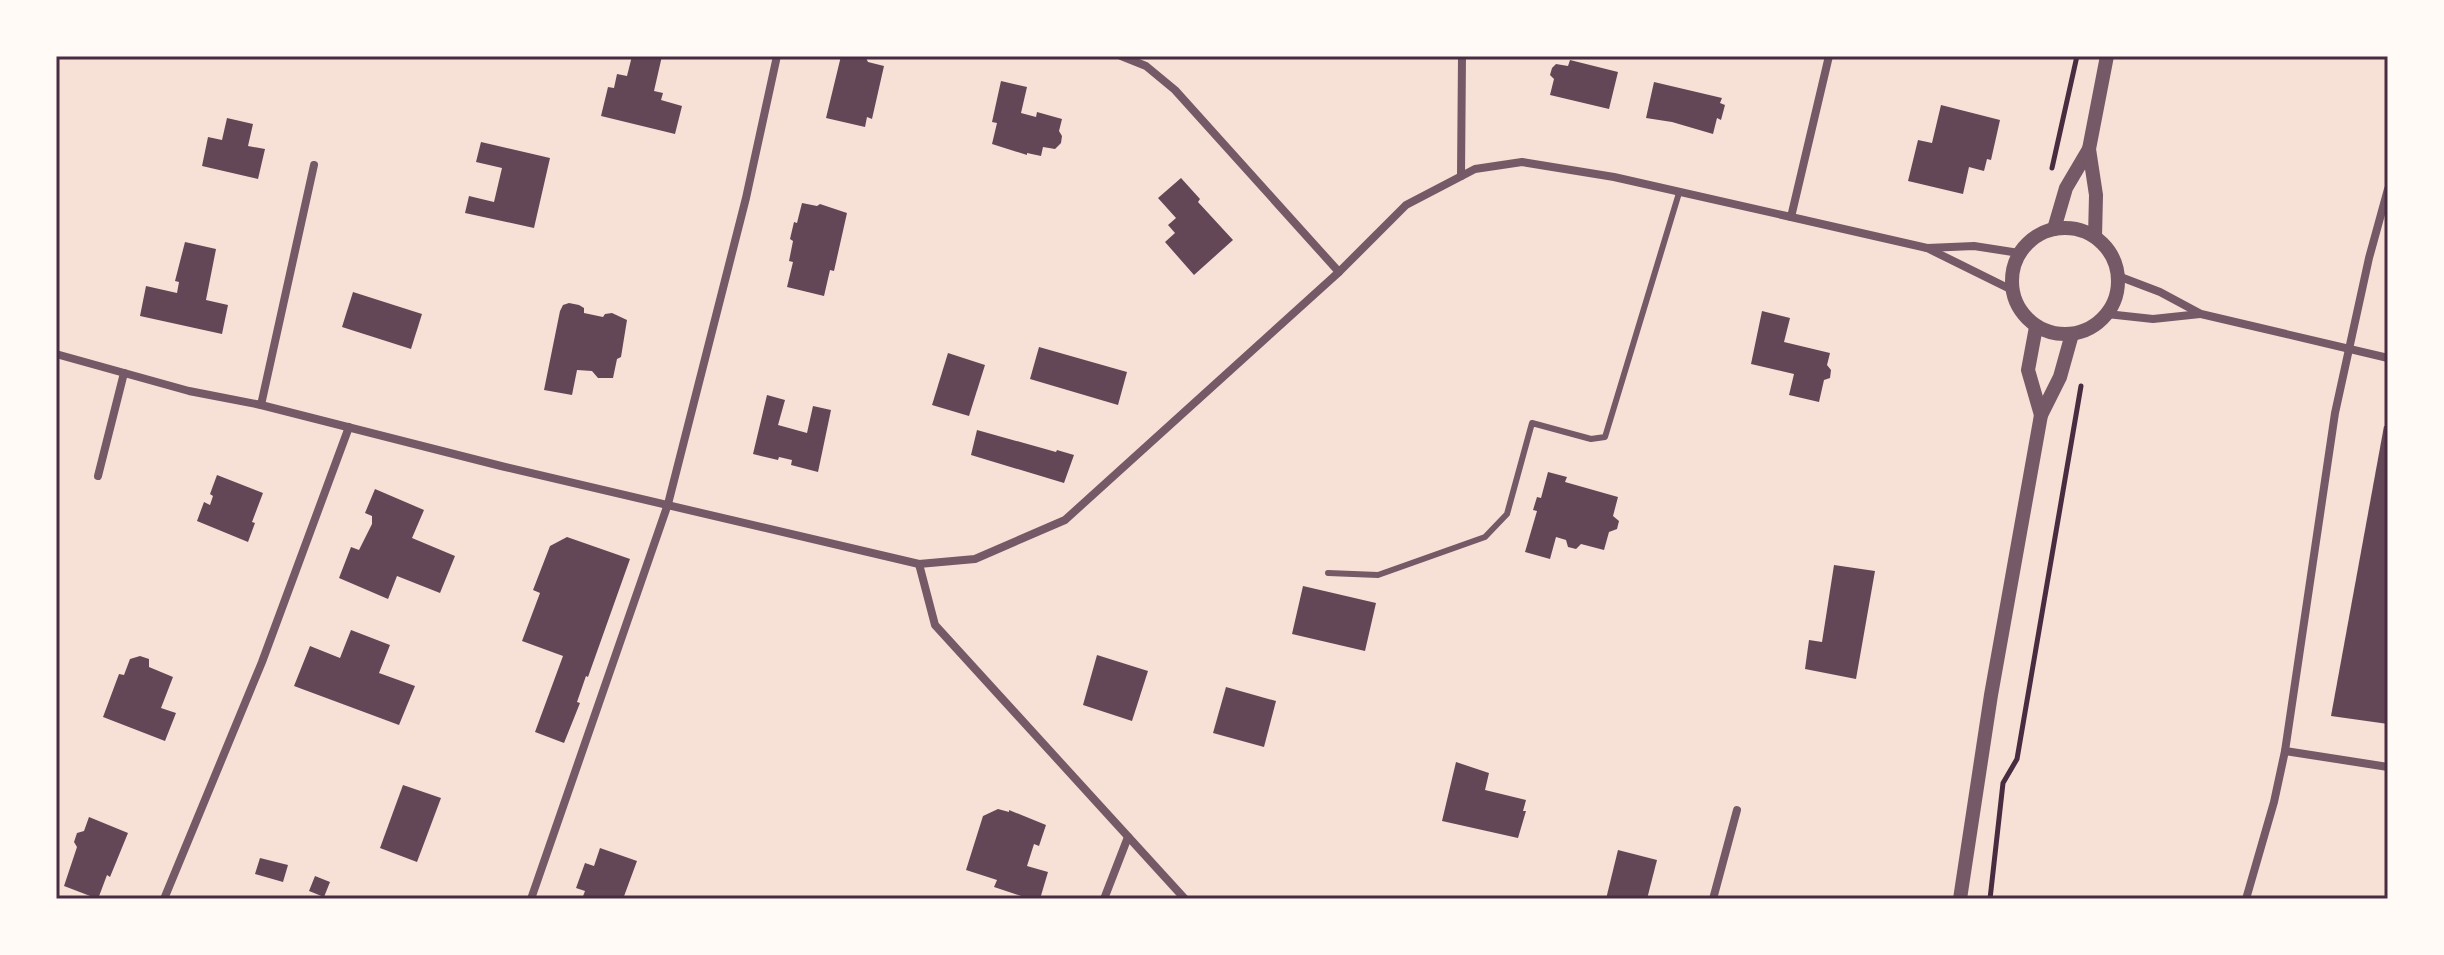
<svg xmlns="http://www.w3.org/2000/svg" width="2444" height="955" viewBox="0 0 2444 955" font-family="'DM Sans',sans-serif">
  <style>
    .building { fill: #644757 }
    .lines { fill: none; stroke-linecap: round; stroke-linejoin: round }
    .path { stroke: #4a2c40; stroke-width: 5 }
    .service { stroke: #755966; stroke-width: 6 }
    .minor { stroke: #755966; stroke-width: 8 }
    .tertiary { stroke: #755966; stroke-width: 14 }
    .neatline { fill: none; stroke: #4a2c40; stroke-width: 3 }
  </style>
  <rect width="100%" height="100%" fill="#f7e1d7"/>
  <g class="building">
    <polygon points="632,56 662,56 654,91 663,93 661,100 682,106 675,134 601,116 608,87 614,88 617,74 627,76"/>
    <polygon points="841,56 852,58 865,56 868,62 884,66 872,119 867,117 865,127 826,118"/>
    <polygon points="1570,60 1618,72 1609,109 1550,95 1554,79 1550,75 1552,68 1556,64 1568,66"/>
    <polygon points="1001,81 1027,87 1021,113 1036,117 1037,112 1062,119 1059,131 1062,136 1061,143 1055,149 1043,147 1041,156 1027,153 1027,155 992,144 997,123 992,122"/>
    <polygon points="1654,82 1722,98 1720,103 1725,105 1721,120 1717,118 1713,134 1672,122 1646,118"/>
    <polygon points="1941,105 2000,120 1991,160 1987,159 1984,171 1969,167 1963,194 1908,181 1918,140 1932,143"/>
    <polygon points="227,118 253,124 248,146 265,149 258,179 202,166 208,137 222,140"/>
    <polygon points="481,142 550,158 534,228 465,213 469,196 494,202 502,168 476,162"/>
    <polygon points="1181,178 1200,199 1198,202 1233,240 1194,275 1165,242 1175,233 1168,225 1176,218 1158,198"/>
    <polygon points="802,203 817,206 820,204 847,213 834,271 830,270 824,296 787,287 793,262 789,261 793,241 790,239 794,222 797,223"/>
    <polygon points="185,242 216,249 206,300 228,305 222,334 140,316 146,286 177,293 179,282 175,281"/>
    <polygon points="353,292 422,314 411,349 342,327"/>
    <polygon points="569,303 579,305 584,308 584,313 603,317 605,314 612,313 627,320 621,357 617,359 613,378 598,378 592,371 577,370 572,395 544,390 560,311 563,305"/>
    <polygon points="1762,311 1790,318 1784,342 1830,353 1827,365 1831,370 1830,378 1824,380 1819,402 1789,395 1794,374 1751,364"/>
    <polygon points="1039,347 1127,372 1118,405 1030,379"/>
    <polygon points="948,353 985,365 969,416 932,405"/>
    <polygon points="767,395 785,400 778,425 807,433 813,406 831,410 818,472 791,465 792,460 779,457 778,460 753,454"/>
    <polygon points="2384,426 2388,427 2388,724 2331,716"/>
    <polygon points="977,430 1056,452 1057,450 1074,455 1064,483 971,455"/>
    <polygon points="1548,472 1567,477 1565,482 1618,497 1613,516 1619,521 1617,529 1609,532 1604,550 1581,544 1576,549 1568,547 1566,540 1556,537 1550,559 1525,552 1537,511 1533,510 1537,497 1541,498"/>
    <polygon points="217,475 263,493 252,522 255,523 248,542 197,521 204,502 210,505 213,496 210,494"/>
    <polygon points="375,489 424,510 412,538 455,556 440,593 397,576 388,599 339,578 351,547 359,550 372,524 372,516 365,513"/>
    <polygon points="567,537 630,559 588,677 586,676 577,702 580,703 564,743 535,732 563,656 522,641 540,593 533,590 550,546"/>
    <polygon points="1834,565 1875,571 1856,679 1805,669 1809,640 1822,642"/>
    <polygon points="1303,586 1376,603 1365,651 1292,634"/>
    <polygon points="351,630 390,645 379,673 415,686 399,725 294,686 310,646 340,658"/>
    <polygon points="1097,655 1148,671 1132,721 1083,705"/>
    <polygon points="140,656 149,659 149,667 173,677 161,708 176,713 165,741 103,717 119,674 124,675 130,659"/>
    <polygon points="1226,687 1276,701 1264,747 1213,733"/>
    <polygon points="1456,762 1489,773 1485,790 1526,800 1523,811 1526,811 1518,838 1442,821"/>
    <polygon points="403,785 441,798 417,862 380,848"/>
    <polygon points="998,809 1009,812 1009,810 1046,825 1039,846 1034,844 1027,866 1048,872 1040,899 1030,899 994,887 997,880 966,870 983,816"/>
    <polygon points="89,817 128,833 110,877 107,875 98,899 64,886 77,847 74,842 77,833 84,831"/>
    <polygon points="600,848 637,861 623,899 582,899 585,891 576,888 585,863 594,866"/>
    <polygon points="1618,850 1657,860 1647,899 1606,899"/>
    <polygon points="260,858 288,865 283,882 255,874"/>
    <polygon points="315,876 330,882 324,897 309,891"/>
  </g>
  <g class="lines">
    <g class="path">
      <polyline points="2052,168 2077,56"/>
      <polyline points="1990,899 2003,783 2017,759 2081,386"/>
    </g>
    <polyline class="service" points="1328,573 1378,575 1485,537 1507,514 1532,423 1591,439 1605,437 1679,193"/>
    <g class="minor">
      <polyline points="1121,56 1146,66 1175,90 1339,272"/>
      <polyline points="1461,176 1462,56"/>
      <polyline points="1791,217 1829,56"/>
      <polyline points="1927,248 1974,246 2019,253"/>
      <polyline points="2118,276 2160,292 2201,314 2388,358"/>
      <polyline points="2107,314 2153,319 2200,314"/>
      <polyline points="56,354 189,391 261,405 501,466 919,564 975,559 1065,520 1339,272 1406,205 1475,169 1522,162 1614,177 1791,217 1927,248 2012,290"/>
      <polyline points="261,405 314,165"/>
      <polyline points="98,476 124,373"/>
      <polyline points="919,564 935,625 1185,899"/>
      <polyline points="2285,751 2388,767"/>
      <polyline points="164,899 262,662 349,427"/>
      <polyline points="531,899 668,504 746,198 777,56"/>
      <polyline points="1104,899 1128,837"/>
      <polyline points="1713,899 1737,810"/>
      <polyline points="2246,899 2274,802 2285,751 2335,413 2369,258 2388,189"/>
    </g>
    <g class="tertiary">
      <circle cx="2065" cy="281" r="53"/>
      <polyline points="2054,229 2066,188 2089,149"/>
      <polyline points="2095,237 2096,195 2089,149 2107,56"/>
      <polyline points="2036,327 2028,370 2041,415"/>
      <polyline points="1960,899 1991,695 2041,415 2060,377 2072,334"/>
    </g>
  </g>
  <rect width="2444" height="955" fill="none" stroke="#fffaf5" stroke-width="116"/>
  <rect x="58" y="58" width="2328" height="839" class="neatline"/>
</svg>
